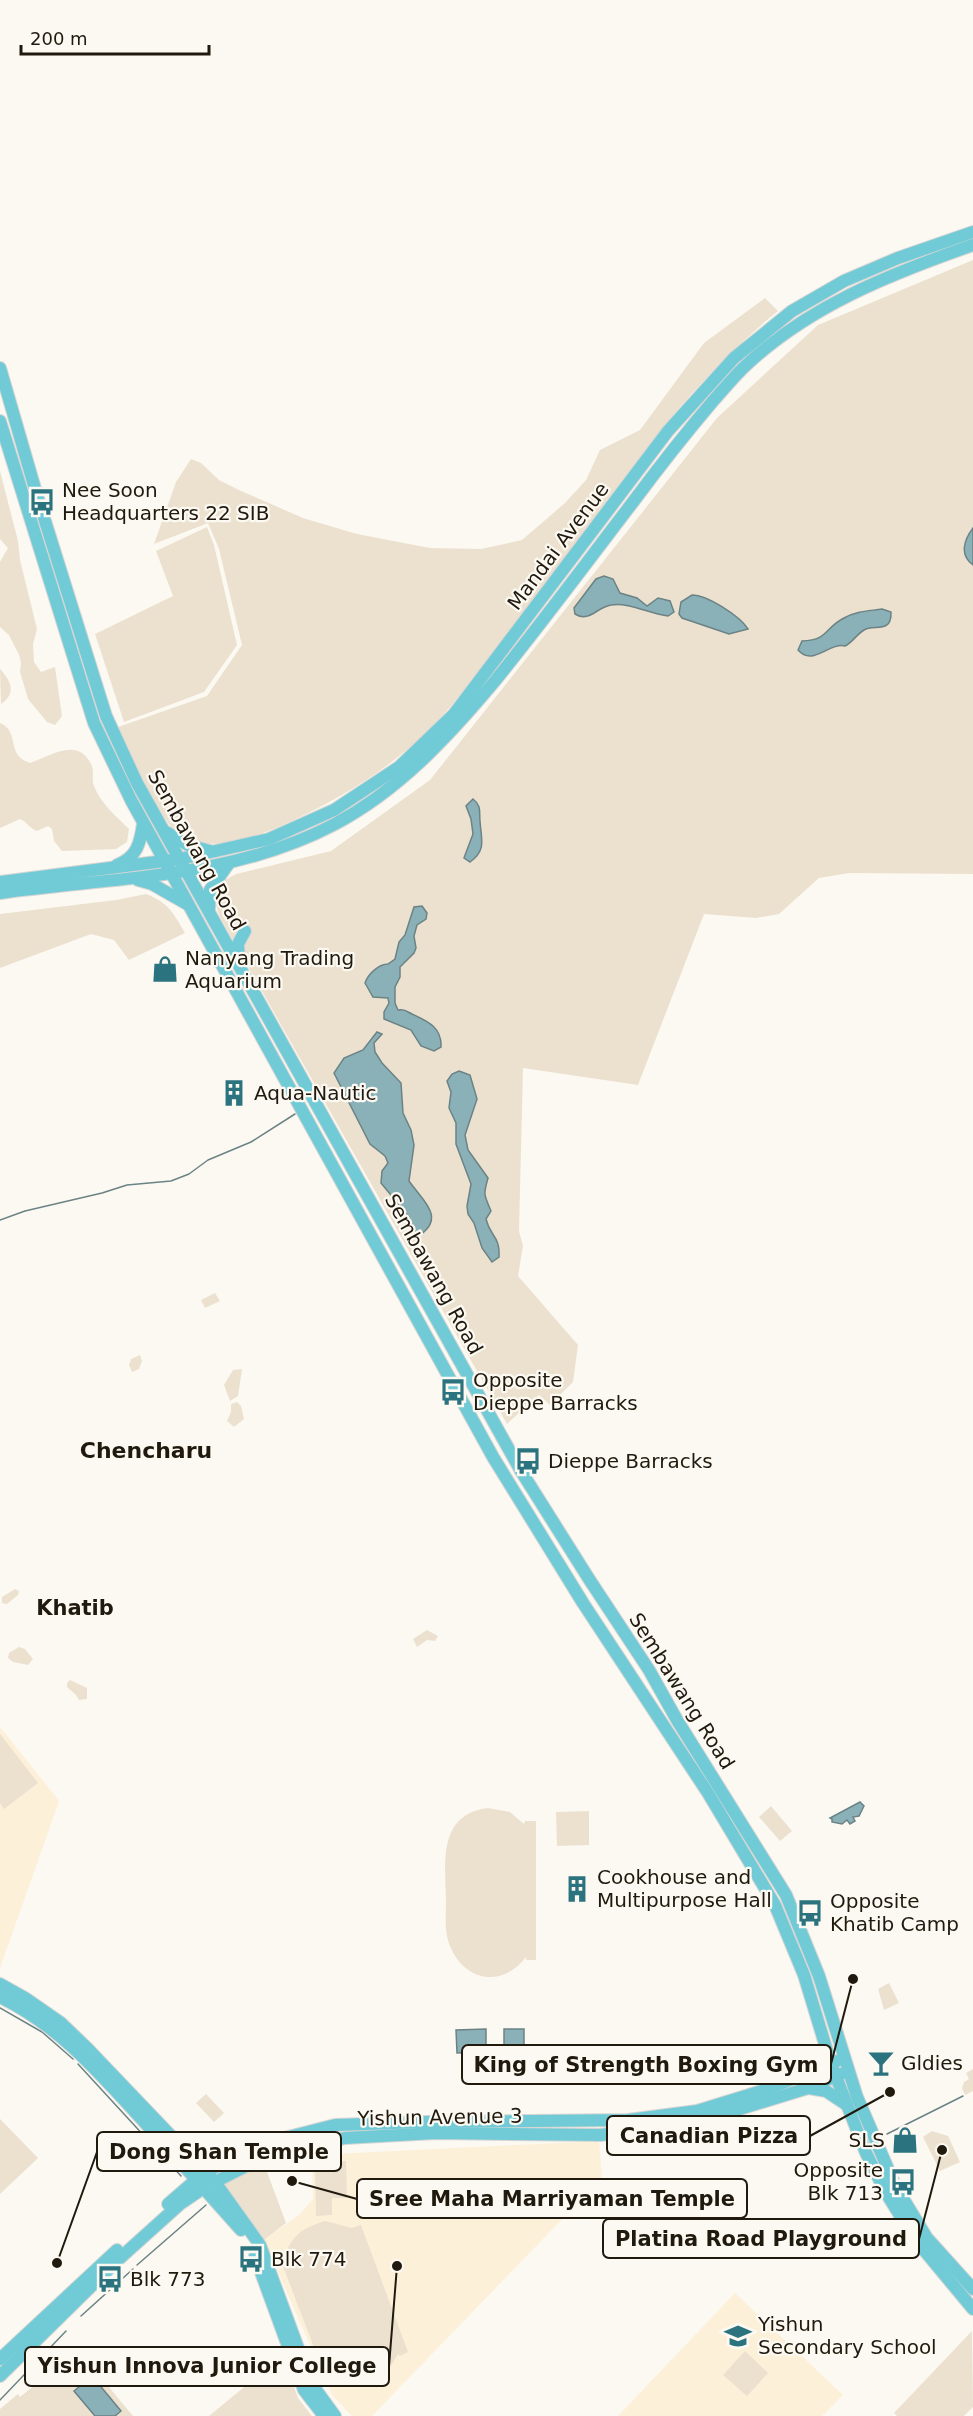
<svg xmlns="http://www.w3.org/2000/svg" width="973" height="2416" viewBox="0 0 973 2416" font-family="'DejaVu Sans',sans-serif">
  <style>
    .built { fill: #fdf0d8 }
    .green { fill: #ece1cf }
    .water { fill: #8bb1b8; stroke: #6b8385; stroke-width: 1.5 }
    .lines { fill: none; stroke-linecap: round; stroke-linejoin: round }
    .stream { stroke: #6b8385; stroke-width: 1.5 }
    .major-casing { stroke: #d7d6d4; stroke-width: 14 }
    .major { stroke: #71cbd7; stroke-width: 12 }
    .labels { text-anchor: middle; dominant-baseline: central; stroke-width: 4.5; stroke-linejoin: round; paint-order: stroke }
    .poi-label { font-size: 20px; fill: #20190e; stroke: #fcf9f2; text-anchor: start }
    .street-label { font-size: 20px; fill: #20190e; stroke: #fcf9f2 }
    .neighbourhood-label { font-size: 21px; font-weight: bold; fill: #20190e; stroke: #fcf9f2 }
    .quarter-label { font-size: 22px; font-weight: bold; fill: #20190e; stroke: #fcf9f2 }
    .leader { fill: none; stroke: #20190e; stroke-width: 2 }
    .callout-dot { fill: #20190e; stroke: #fcf9f2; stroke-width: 2 }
    .callout { fill: #fcf9f2; stroke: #20190e; stroke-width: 2 }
    .callout-label { font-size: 21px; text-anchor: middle; font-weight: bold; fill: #20190e }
  </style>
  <rect width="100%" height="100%" fill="#fcf9f2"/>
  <g class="built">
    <polygon points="0,1727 59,1801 0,1968"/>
    <polygon points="599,2141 602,2178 372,2416 352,2416 332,2395 264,2240 299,2215 313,2199 312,2155"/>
    <polygon points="735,2293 843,2395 822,2416 618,2416"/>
  </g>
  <g class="green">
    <path d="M 973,260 L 973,874 L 849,873 L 819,878 L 779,914 L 756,918 L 704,914 L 638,1085 L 523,1068 L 519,1231 L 523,1246 L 518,1276 L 578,1345 L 573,1382 L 550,1405 L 539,1395 L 507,1424 L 220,917 C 211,894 213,885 236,874 L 331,851 L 430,780 L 717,418 L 818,325 Z"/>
    <path d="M 765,298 L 778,311 C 742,340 709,374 679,408 C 658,432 640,460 621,485 C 582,538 542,590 501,641 C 475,676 450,711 418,740 C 376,778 327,806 276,828 C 242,841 208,854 176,832 C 162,822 125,745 118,727 L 207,696 L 242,645 L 219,549 L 208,523 L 154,544 L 176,482 L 191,459 L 201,463 L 219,480 L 239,490 L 303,518 L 357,534 L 430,548 L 481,549 L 522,540 L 565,503 L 586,480 L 600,450 L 640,430 L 704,343 Z"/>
    <polygon points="0,471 18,541 20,560 37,629 33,644 34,662 41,672 55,667 62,716 55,725 47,722 28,699 20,672 21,663 19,655 9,635 0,627 0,562 8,548 0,539"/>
    <polygon points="207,527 214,545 237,645 204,692 124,722 95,634 173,596 156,551"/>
    <path d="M 0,669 C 11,681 17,693 1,704 Z"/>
    <path d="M 0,723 C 21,732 5,755 30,763 C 49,757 77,736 91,764 C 95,771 91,780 94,786 C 101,804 116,816 129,829 L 127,842 L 116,849 L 62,851 L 54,841 L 52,829 L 48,826 L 37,831 C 30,829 27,822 20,819 L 0,828 Z"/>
    <path d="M 146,894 C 168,902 174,914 185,933 L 129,960 L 114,940 L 91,934 L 0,968 L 0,914 L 116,900 Z"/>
    <polygon points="215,1293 220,1301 205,1308 201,1300"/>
    <polygon points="140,1355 142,1361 139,1369 132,1372 129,1365 131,1359"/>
    <polygon points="242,1369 238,1396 230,1401 224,1385 233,1370"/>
    <polygon points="237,1402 241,1406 244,1419 234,1427 227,1421 231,1412 231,1404"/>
    <polygon points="15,1589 19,1591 18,1595 7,1604 2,1603 2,1597"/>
    <polygon points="427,1630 438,1636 435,1641 427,1640 417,1647 413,1639"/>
    <polygon points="19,1647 25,1649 33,1659 28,1665 13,1662 8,1658 9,1653"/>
    <polygon points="70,1680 87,1688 87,1699 79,1700 76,1695 67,1687 67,1683"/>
    <polygon points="0,1734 38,1783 4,1809 0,1803"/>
    <polygon points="771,1806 792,1831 780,1841 759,1817"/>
    <path d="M 488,1808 L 510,1812 L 524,1824 L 525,1821 L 536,1821 L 536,1960 L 526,1960 L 526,1957 C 502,1988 465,1982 450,1946 C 444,1932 446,1915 446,1900 C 445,1862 438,1814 488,1808 Z"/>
    <polygon points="589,1811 589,1845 557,1846 556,1812"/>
    <polygon points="889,1983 899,2003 884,2010 878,1989"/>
    <polygon points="973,2069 973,2091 965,2095 962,2088 964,2082 969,2079 966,2073"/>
    <polygon points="206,2094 224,2113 214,2122 196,2103"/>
    <polygon points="0,2119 38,2158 0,2194"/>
    <polygon points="932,2131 948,2136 960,2162 940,2171 923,2137"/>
    <polygon points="346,2161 347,2198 332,2198 332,2215 316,2216 315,2162"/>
    <polygon points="264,2164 286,2223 264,2240 221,2183"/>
    <path d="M 325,2221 L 352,2228 L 361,2225 L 408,2352 L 400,2356 L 398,2354 L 386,2374 L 378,2380 L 367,2384 L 344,2383 L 330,2374 L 322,2368 L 282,2264 C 290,2237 299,2229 325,2221 Z"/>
    <polygon points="972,2331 973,2407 964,2416 897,2416 894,2413"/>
    <polygon points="78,2350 133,2416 0,2416 0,2409 18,2394 20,2397"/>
    <polygon points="745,2351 768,2373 747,2396 723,2375"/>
    <polygon points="283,2355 298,2398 312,2416 209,2416"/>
  </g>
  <g class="water">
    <path d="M 973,528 L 973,565 C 959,555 964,540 973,528 Z"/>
    <path d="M 604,576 L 613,579 L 620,593 L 637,598 L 647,606 L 658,598 L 670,601 L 674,612 L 668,616 C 650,614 629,602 611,605 C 597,607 589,623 575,614 L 574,608 L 596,579 Z"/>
    <path d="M 692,595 C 707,595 740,616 748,629 L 729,634 L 682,618 L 679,614 L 681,602 Z"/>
    <path d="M 882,609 L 891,612 C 892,634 874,624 864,630 C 857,634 853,642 845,646 C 829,642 813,667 798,650 L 802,641 C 829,640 824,628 844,618 C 856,611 869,611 882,609 Z"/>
    <path d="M 473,799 C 482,806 479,812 480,821 C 481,839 487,850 470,862 L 464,858 L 473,834 L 471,819 L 466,806 Z"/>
    <path d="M 422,906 L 427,913 L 426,919 L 417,925 L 414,936 L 416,948 L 414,953 L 400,967 L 400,977 L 395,987 L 395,1003 L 398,1010 C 404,1009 406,1011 412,1014 C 427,1021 442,1027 441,1047 L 434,1051 L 421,1046 L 411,1030 L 384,1019 L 384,1012 L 389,1003 L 388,998 L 373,997 L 365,983 C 368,974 379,964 388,964 L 395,959 L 399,942 L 405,935 L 414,907 Z"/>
    <path d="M 377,1032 L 382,1034 L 374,1043 L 375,1052 L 382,1063 L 401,1083 L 403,1113 L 411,1130 L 414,1145 L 409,1181 C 422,1200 448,1218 417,1237 L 409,1217 L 381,1183 L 382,1171 L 388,1163 L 385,1156 L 370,1144 L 334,1073 L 344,1058 L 363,1050 Z"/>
    <path d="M 459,1071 L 470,1075 L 477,1099 L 465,1135 L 468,1150 L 488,1178 C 483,1196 484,1194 491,1211 L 486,1219 C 490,1237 500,1235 499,1257 L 492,1262 L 482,1248 L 474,1223 L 468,1214 L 467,1206 L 471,1184 L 456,1144 L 456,1123 L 449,1108 L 451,1092 L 447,1081 L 452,1074 Z"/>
    <polygon points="860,1802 864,1806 859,1816 853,1817 855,1821 850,1824 847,1820 842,1824 832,1822 832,1819 830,1818"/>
    <polygon points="486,2029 486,2052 457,2053 456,2030"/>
    <rect x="504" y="2029" width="20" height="47"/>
    <polygon points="92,2376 121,2411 115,2416 95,2416 74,2391"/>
  </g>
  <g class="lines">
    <g class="stream">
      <polyline points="0,1220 25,1211 102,1193 127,1185 171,1181 189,1174 208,1160 251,1142 295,1114"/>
      <polyline points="0,2008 42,2032 73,2059"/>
      <polyline points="78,2064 181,2176"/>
      <polyline points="887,2134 963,2096"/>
      <polyline points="137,2265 206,2205"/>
      <polyline points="81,2316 133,2269"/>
      <polyline points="0,2400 66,2331"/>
    </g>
    <defs>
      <g id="major">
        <polyline points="0,368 36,492 106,716 137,783 521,1471 589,1579 649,1670 677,1720 786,1895 819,1976 857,2097 895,2185 927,2238 973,2289"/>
        <polyline points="0,421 94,723 131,800 493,1457 583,1603 708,1793 775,1905 804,1975 831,2064 866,2153 885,2191 914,2238 973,2309"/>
        <polyline points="166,832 188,845 210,851"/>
        <path d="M 117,865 C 137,857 140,844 143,824"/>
        <polyline points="138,880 152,884 187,904"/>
        <polyline points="0,882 180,859 269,839 334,810 399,767 454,714 668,431 734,358 792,311 844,281 898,258 973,232"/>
        <path d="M 0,893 C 114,877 231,879 335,824 C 399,790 448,737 494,682 C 542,623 587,562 633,502 C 659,467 685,434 713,401 C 723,390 732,379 742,369 C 806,307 890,274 973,245"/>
        <polyline points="209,910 210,890 229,863"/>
        <polyline points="239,961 238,944 245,931"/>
        <polyline points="0,1984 25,1998 61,2023 87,2048 215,2182 260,2245 311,2383 335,2416"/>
        <path d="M 0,1997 C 57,2025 94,2067 136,2113 C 172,2152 206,2191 241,2230"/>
        <polyline points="809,2088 826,2091 847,2105"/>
        <polyline points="168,2204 205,2172 265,2143 335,2125 425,2122 628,2120 697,2111 768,2089 837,2061"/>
        <polyline points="255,2256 304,2390 324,2416"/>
        <polyline points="0,2359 117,2250"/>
        <polyline points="0,2376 120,2258 180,2204 205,2187 266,2156 345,2138 436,2133 600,2135 647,2130 704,2120 808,2088 841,2074"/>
      </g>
    </defs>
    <use href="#major" class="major-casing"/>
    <use href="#major" class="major"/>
  </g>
  <defs>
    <symbol id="bus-bare" viewBox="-9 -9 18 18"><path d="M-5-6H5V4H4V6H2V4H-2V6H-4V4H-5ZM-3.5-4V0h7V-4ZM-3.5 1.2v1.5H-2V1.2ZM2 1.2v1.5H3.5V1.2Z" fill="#2b737e" stroke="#fcf9f2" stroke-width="2.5" paint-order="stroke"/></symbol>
    <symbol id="shop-bare" viewBox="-9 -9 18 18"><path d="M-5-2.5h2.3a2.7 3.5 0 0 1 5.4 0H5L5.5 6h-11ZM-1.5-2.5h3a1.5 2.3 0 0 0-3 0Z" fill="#2b737e" stroke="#fcf9f2" stroke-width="2.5" paint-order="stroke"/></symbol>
    <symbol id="building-bare" viewBox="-9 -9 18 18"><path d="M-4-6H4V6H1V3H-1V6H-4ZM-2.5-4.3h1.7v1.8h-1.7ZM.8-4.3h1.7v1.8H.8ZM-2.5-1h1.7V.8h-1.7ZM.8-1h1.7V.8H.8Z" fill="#2b737e" stroke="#fcf9f2" stroke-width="2.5" paint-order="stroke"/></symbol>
    <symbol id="bar-bare" viewBox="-9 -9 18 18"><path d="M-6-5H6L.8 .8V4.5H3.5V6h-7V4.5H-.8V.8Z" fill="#2b737e" stroke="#fcf9f2" stroke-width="2.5" paint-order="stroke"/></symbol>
    <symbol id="school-bare" viewBox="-9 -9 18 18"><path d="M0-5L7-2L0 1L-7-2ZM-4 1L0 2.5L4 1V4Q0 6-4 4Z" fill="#2b737e" stroke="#fcf9f2" stroke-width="2.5" paint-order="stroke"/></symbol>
  </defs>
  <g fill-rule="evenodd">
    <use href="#bus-bare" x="23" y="483" width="38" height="38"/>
    <use href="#shop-bare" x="146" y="950" width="38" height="38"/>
    <use href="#building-bare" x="215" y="1074" width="38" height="38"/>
    <use href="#bus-bare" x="434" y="1373" width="38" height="38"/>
    <use href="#bus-bare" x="509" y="1442" width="38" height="38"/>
    <use href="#building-bare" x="558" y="1870" width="38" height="38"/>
    <use href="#bus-bare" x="791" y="1894" width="38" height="38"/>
    <use href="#bar-bare" x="862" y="2044" width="38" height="38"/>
    <use href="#shop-bare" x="886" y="2121" width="38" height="38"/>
    <use href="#bus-bare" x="884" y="2163" width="38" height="38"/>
    <use href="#bus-bare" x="232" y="2240" width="38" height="38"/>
    <use href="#bus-bare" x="91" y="2260" width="38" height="38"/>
    <use href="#school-bare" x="719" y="2317" width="38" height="38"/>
  </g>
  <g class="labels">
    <g class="poi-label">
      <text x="62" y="490">Nee Soon<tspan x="62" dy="23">Headquarters 22 SIB</tspan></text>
      <text x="185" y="958">Nanyang Trading<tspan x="185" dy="23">Aquarium</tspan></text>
      <text x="254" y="1093">Aqua-Nautic</text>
      <text x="473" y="1380">Opposite<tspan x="473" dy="23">Dieppe Barracks</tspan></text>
      <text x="548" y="1461">Dieppe Barracks</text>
      <text x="597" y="1877">Cookhouse and<tspan x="597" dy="23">Multipurpose Hall</tspan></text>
      <text x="830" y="1901">Opposite<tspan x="830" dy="23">Khatib Camp</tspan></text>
      <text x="901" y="2063">Gldies</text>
      <text x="885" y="2140" text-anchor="end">SLS</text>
      <text x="883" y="2170" text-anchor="end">Opposite<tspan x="883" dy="23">Blk 713</tspan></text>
      <text x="271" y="2259">Blk 774</text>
      <text x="130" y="2279">Blk 773</text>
      <text x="758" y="2324">Yishun<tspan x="758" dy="23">Secondary School</tspan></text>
    </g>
    <g class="street-label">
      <text transform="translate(558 546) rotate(-53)">Mandai Avenue</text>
      <text transform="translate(197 850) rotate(61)">Sembawang Road</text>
      <text transform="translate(434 1274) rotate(61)">Sembawang Road</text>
      <text transform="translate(682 1691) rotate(58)">Sembawang Road</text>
      <text transform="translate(440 2117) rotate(-1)">Yishun Avenue 3</text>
    </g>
    <g class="neighbourhood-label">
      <text x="75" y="1608">Khatib</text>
    </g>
    <g class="quarter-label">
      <text x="146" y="1450">Chencharu</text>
    </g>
  </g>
  <path class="leader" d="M853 1979L831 2064M890 2092L810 2136M57 2263L97 2152M292 2181L357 2199M942 2150L919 2239M397 2266L389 2366"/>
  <g class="callout-dot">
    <circle cx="853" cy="1979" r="6"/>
    <circle cx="890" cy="2092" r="6"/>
    <circle cx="57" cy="2263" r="6"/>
    <circle cx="292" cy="2181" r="6"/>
    <circle cx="942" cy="2150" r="6"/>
    <circle cx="397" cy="2266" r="6"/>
  </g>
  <g class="callout">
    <rect x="462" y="2045" width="369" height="39" rx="6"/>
    <rect x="607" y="2116" width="203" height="39" rx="6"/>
    <rect x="97" y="2132" width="244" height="39" rx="6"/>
    <rect x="357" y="2179" width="390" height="39" rx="6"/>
    <rect x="603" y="2219" width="316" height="39" rx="6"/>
    <rect x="25" y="2347" width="364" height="39" rx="6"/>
  </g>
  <g class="callout-label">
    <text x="646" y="2072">King of Strength Boxing Gym</text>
    <text x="709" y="2143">Canadian Pizza</text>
    <text x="219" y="2159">Dong Shan Temple</text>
    <text x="552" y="2206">Sree Maha Marriyaman Temple</text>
    <text x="761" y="2246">Platina Road Playground</text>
    <text x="207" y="2373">Yishun Innova Junior College</text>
  </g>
  <path d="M21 45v9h188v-9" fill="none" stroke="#20190e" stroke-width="3"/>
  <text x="30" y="45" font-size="18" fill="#20190e" stroke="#fcf9f2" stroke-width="4.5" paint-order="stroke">200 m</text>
</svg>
